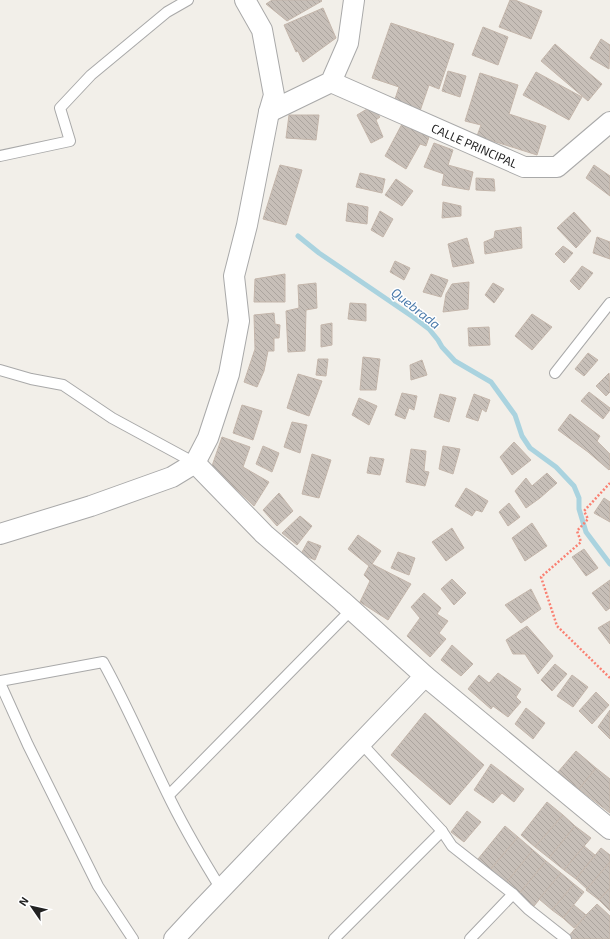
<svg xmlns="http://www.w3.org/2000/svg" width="610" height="939" viewBox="0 0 610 939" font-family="'Exo 2',sans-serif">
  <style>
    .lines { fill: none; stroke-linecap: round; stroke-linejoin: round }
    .stream { stroke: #aad3df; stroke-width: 5 }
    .building { fill: url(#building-back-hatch); stroke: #c4b6ab }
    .service-casing { stroke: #a9a9a9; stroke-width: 12 }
    .minor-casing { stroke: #a9a9a9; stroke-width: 22 }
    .path { stroke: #fa8072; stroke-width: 2.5; stroke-dasharray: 2 2; stroke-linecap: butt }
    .service { stroke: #fff; stroke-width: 10 }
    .minor { stroke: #fff; stroke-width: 20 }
    .labels { text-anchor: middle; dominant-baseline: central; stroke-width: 3; stroke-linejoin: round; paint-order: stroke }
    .street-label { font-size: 12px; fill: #222; stroke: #fff }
    .water-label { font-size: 13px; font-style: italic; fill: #4a7aab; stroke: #fff }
  </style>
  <defs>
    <pattern id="building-back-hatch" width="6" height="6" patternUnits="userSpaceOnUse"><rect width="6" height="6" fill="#c7bfb8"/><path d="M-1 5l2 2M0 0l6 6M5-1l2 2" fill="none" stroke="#aba49e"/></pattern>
  </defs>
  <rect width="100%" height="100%" fill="#f2efe9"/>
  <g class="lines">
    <polyline class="stream" points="298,236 319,253 413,317 429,329 438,340 442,347 455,361 491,382 515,415 522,436 530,448 556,467 574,486 579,498 579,509 586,532 610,564"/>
  </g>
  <g class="building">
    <polygon points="272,0 321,0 322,1 287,21 266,4"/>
    <polygon points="510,0 515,0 542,11 531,39 499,27"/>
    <polygon points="323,8 336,38 303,62 298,51 296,52 284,25"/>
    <polygon points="391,23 454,44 439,89 429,85 420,111 394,102 399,87 372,78"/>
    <polygon points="483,27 508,37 498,65 472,55"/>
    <polygon points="601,39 610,45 609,69 590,58"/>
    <polygon points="555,44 602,84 588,101 541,61"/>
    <polygon points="448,71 466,76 460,97 442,91"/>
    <polygon points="536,72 582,97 569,120 523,95"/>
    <polygon points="480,73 518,85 509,114 546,126 537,155 477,136 481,125 465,121"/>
    <polygon points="372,106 380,117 376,120 383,137 371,143 357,115"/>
    <polygon points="289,115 319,115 316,140 286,138"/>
    <polygon points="402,124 429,137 426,146 420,144 406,169 385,156"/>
    <polygon points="434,143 453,150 448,165 473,172 469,190 442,185 444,174 424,167"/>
    <polygon points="280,165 302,170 286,225 263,219"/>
    <polygon points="594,165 610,176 610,196 586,178"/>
    <polygon points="360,173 385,179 382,193 356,187"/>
    <polygon points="476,178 494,179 495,191 476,190"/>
    <polygon points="396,179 413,191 402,206 385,195"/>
    <polygon points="443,202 461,206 461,216 442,218"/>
    <polygon points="348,203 368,207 367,224 346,221"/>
    <polygon points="380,211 393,219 383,237 371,230"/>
    <polygon points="574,212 591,231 576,248 557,228"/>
    <polygon points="521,227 522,248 485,254 484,242 494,238 495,231"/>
    <polygon points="597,237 610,242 610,259 593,253"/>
    <polygon points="467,238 474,263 453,267 448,244"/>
    <polygon points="563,246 573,253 564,263 555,254"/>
    <polygon points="395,261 410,268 404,280 390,272"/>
    <polygon points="582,266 593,273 579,290 570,281"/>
    <polygon points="285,274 285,302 254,302 255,279"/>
    <polygon points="431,274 448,280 441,297 423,292"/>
    <polygon points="469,282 468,309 443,312 446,294 452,284"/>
    <polygon points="316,283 317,308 306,310 305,351 288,352 286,311 299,308 298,285"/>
    <polygon points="493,283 504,289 494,303 485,295"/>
    <polygon points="350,303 366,304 366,321 348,319"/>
    <polygon points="274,313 275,324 280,325 279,338 274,338 274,351 268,351 264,371 257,387 244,382 255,349 254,315"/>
    <polygon points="532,314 552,327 532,350 515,336"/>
    <polygon points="332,323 332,345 321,347 321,325"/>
    <polygon points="489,327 490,345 469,346 468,328"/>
    <polygon points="588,353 598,360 584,376 575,369"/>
    <polygon points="363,357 380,359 376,390 360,390"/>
    <polygon points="318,359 328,359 326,376 316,375"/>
    <polygon points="422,360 427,375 411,380 410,365"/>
    <polygon points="609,373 610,392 606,396 596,386"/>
    <polygon points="298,374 322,381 309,416 287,408"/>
    <polygon points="589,392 610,408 610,410 603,419 581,401"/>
    <polygon points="402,393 417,396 414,410 409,408 405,419 395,415"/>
    <polygon points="440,394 456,398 449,422 434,417"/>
    <polygon points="474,394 490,400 486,412 482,409 478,421 466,417"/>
    <polygon points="359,398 377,406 369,425 352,415"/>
    <polygon points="242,405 262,411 253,440 233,433"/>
    <polygon points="570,414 600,436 597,441 610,454 610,469 609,470 588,452 558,430"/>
    <polygon points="292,422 307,425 300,453 284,447"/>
    <polygon points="222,437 250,447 243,467 269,482 254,506 212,466"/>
    <polygon points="514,442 531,460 512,475 500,457"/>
    <polygon points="263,446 279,453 272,472 256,464"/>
    <polygon points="443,446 460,449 453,474 439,469"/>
    <polygon points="411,449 426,451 424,471 429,472 425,486 406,482"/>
    <polygon points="312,454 331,460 319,498 302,494"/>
    <polygon points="370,457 384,459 380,475 367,473"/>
    <polygon points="547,473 557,483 540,498 526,508 515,491 526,478 532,486"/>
    <polygon points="466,488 488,501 482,512 476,510 472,516 455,506"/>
    <polygon points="279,493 293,511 277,526 263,510"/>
    <polygon points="604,498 610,502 610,522 594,513"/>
    <polygon points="509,503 520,517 508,526 499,512"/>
    <polygon points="300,516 312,526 297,545 282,533"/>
    <polygon points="532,523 547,546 525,561 512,538"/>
    <polygon points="452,528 464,548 446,561 432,542"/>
    <polygon points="358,535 381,551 372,564 411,584 388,620 360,602 370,581 364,575 369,566 348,549"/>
    <polygon points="308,541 321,546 315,560 301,554"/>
    <polygon points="584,549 598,568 586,576 572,557"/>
    <polygon points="398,552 415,558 409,575 391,568"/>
    <polygon points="452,579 466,593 454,605 441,589"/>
    <polygon points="610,580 610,608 606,611 592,593"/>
    <polygon points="531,589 541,609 521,623 505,605"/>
    <polygon points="424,593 441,608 437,614 448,621 439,633 446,639 430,657 407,636 420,618 411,607"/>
    <polygon points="610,621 610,644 598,628"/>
    <polygon points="527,626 553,656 538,674 525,654 513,654 506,640"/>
    <polygon points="452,645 473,664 461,676 441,660"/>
    <polygon points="555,664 567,674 552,691 541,680"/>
    <polygon points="498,673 521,689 516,697 521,702 508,717 493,706 491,709 468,689 479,675 489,683"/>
    <polygon points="572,675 588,687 573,707 557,696"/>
    <polygon points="596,692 609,705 592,724 579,711"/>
    <polygon points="526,708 545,723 533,739 515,724"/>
    <polygon points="610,710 610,739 598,727"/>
    <polygon points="425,713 484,765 450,805 391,755"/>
    <polygon points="576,751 596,768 579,789 558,772"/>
    <polygon points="491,764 524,789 514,802 502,793 493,803 474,790"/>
    <polygon points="596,768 610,779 610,813 579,789"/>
    <polygon points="547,802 563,815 535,847 521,835"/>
    <polygon points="467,811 481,822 464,842 451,832"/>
    <polygon points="563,815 575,826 549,858 535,847"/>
    <polygon points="505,826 518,837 490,870 478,859"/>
    <polygon points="575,826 591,838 564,870 549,858"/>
    <polygon points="518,837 533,850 506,883 490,870"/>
    <polygon points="584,846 595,855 576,879 564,870"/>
    <polygon points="601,848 610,855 610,862 587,889 576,879"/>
    <polygon points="533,850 546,861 519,894 506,883"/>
    <polygon points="546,861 561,873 534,906 519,894"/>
    <polygon points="610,862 610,888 599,900 586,890"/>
    <polygon points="561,873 574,884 552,910 539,899"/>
    <polygon points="574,884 584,892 563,918 552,910"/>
    <polygon points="610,888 610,911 599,900"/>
    <polygon points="597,904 610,916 610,939 573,939 569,936 586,915"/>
    <polygon points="574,905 586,915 574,928 563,918"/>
  </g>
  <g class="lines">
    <defs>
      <g id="service">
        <polyline points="0,156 70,141 60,108 91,75 167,12 188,0"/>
        <polyline points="0,370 31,379 63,385 112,418 195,463"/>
        <polyline points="555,373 610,303"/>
        <path d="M 0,681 L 103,662 C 128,707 148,755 171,801 C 186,831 203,860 221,889"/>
        <polyline points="0,683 28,745 98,886 133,939"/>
        <polyline points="361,743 442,831 452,846 513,894 528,909 566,939"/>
        <polyline points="169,795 352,609"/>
        <polyline points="334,939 442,831"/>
        <polyline points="470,939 513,894"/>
      </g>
      <g id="minor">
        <path id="s1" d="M 331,82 L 524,167 L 557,167 L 610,122"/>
        <polyline points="269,112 331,82 348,43 354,0"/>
        <polyline points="195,463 264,534 342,601 425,676 610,829"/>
        <polyline points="0,534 91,506 172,477 195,463 208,438 229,374 239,321 234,276 247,225 269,112 274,95 262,30 245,0"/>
        <polyline points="174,939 199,912 425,676"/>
      </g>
    </defs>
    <use href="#service" class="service-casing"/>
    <use href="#minor" class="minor-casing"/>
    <polyline class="path" points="610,483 584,511 588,519 577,531 581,542 541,577 557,626 610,678"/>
    <use href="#service" class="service"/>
    <use href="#minor" class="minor"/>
  </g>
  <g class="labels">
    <g class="street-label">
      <text stroke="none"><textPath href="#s1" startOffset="157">CALLE PRINCIPAL</textPath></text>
    </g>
    <g class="water-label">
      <text transform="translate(416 308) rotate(38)">Quebrada</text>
    </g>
  </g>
  <g transform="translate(32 907) rotate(304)" stroke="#ffffff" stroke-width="3" paint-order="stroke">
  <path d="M0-3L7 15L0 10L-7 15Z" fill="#222222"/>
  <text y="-6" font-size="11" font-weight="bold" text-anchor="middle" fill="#222222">N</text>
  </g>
</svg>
